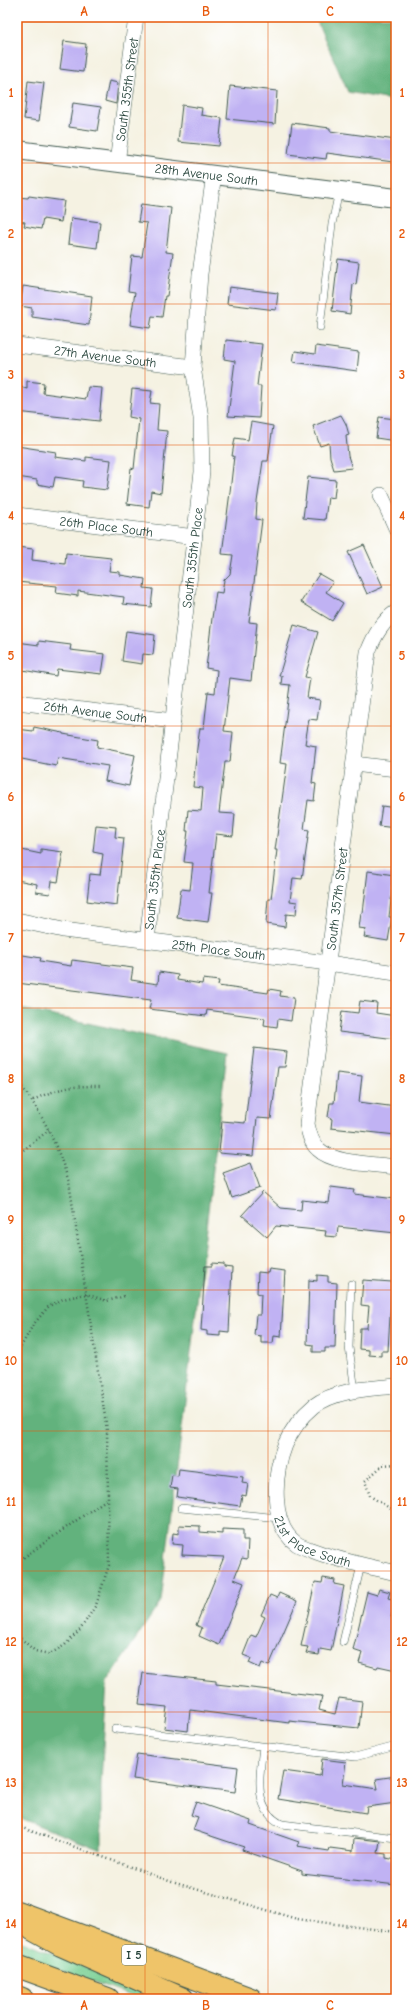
<svg xmlns="http://www.w3.org/2000/svg" width="413" height="2016" viewBox="0 0 413 2016" font-family="'Comic Neue',sans-serif">
  <style>
    .green { fill: #78cf93; stroke: #4c8664 }
    .forest { fill: #62b27d; stroke: #407858 }
    .building { fill: #c0b2f3 }
    .lines { fill: none; stroke-linecap: round; stroke-linejoin: round }
    .service-casing { stroke: #3f584e; stroke-width: 8 }
    .minor-casing { stroke: #3f584e; stroke-width: 16 }
    .tertiary-casing { stroke: #3f584e; stroke-width: 20 }
    .motorway-casing { stroke: #3f584e; stroke-width: 24 }
    .path { stroke: #3f584e; stroke-width: 2.5; stroke-dasharray: 1 3; stroke-linecap: butt }
    .service { stroke: #fff; stroke-width: 7 }
    .minor { stroke: #fff; stroke-width: 15 }
    .tertiary { stroke: #fff; stroke-width: 18 }
    .motorway { stroke: #efc469; stroke-width: 22 }
    .grid { fill: none; stroke: #e8590c; stroke-width: 1; stroke-opacity: 0.55 }
    .labels { text-anchor: middle; dominant-baseline: central; stroke-width: 3; stroke-linejoin: round; paint-order: stroke }
    .shield { fill: #fff; stroke: #627771; stroke-width: 1 }
    .shield-label { font-size: 12px; font-weight: bold; fill: #1f3d34 }
    .street-label { font-size: 13px; fill: #1f3d34; stroke: #fff }
    .neatline { fill: none; stroke: #e8590c; stroke-width: 1.5 }
    .grid-label { font-size: 13px; text-anchor: middle; font-weight: bold; fill: #e8590c }
  </style>
  <rect width="100%" height="100%" fill="#fff"/>
  <filter id="ink" filterUnits="userSpaceOnUse"><feTurbulence type="fractalNoise" baseFrequency=".025" numOctaves="2"/><feDisplacementMap in="SourceGraphic" scale="8" xChannelSelector="R" yChannelSelector="G"/><feConvolveMatrix kernelMatrix="1 2 1 2 8 2 1 2 1" color-interpolation-filters="sRGB"/></filter>
  <filter id="wash" filterUnits="userSpaceOnUse"><feTurbulence type="fractalNoise" baseFrequency=".012" numOctaves="4" result="noise"/><feDisplacementMap in="SourceGraphic" scale="16" xChannelSelector="R" yChannelSelector="G"/><feGaussianBlur stdDeviation="0.9" result="paint"/><feColorMatrix in="noise" values="0 0 0 0 0 0 0 0 0 0 0 0 0 0 0 0 0 1.4 0 .05"/><feComposite in="paint" operator="in"/></filter>
  <g filter="url(#wash)">
    <rect width="100%" height="100%" fill="#f5f2e2"/>
    <polygon class="green" points="17,1939 167,1999 140,1999 17,1955"/>
    <g class="forest">
      <polygon points="315,17 396,17 396,101 348,92"/>
      <polygon points="17,1008 227,1053 161,1601 107,1682 101,1781 101,1850 17,1817"/>
    </g>
    <g id="blocks">
      <g class="building">
        <polygon points="64,41 86,44 83,72 60,69"/>
        <polygon points="28,81 44,83 39,121 24,119"/>
        <polygon points="109,81 118,83 116,104 105,101"/>
        <polygon points="230,86 277,91 275,124 227,119"/>
        <polygon points="73,103 101,107 97,131 69,127"/>
        <polygon points="182,105 202,108 201,115 222,118 219,146 178,142"/>
        <polygon points="292,123 330,128 330,131 396,140 393,162 327,153 326,159 288,154"/>
        <polygon points="29,196 64,201 61,222 43,219 41,229 24,226 25,222 17,221 17,197 28,198"/>
        <polygon points="141,204 171,208 166,252 173,253 167,296 165,296 162,317 152,316 150,328 130,325 135,292 128,291 132,256 142,257 147,223 138,222"/>
        <polygon points="71,218 100,222 97,248 68,244"/>
        <polygon points="338,259 359,262 356,285 353,284 350,314 332,311"/>
        <polygon points="23,286 92,296 89,325 32,317 32,308 20,306"/>
        <polygon points="229,287 278,293 276,310 227,304"/>
        <polygon points="226,340 262,344 257,386 261,386 259,418 228,416 235,361 224,359"/>
        <polygon points="316,346 359,352 357,371 293,362 295,351 315,354"/>
        <polygon points="27,381 44,383 43,393 86,399 88,387 102,388 99,421 17,412 17,386 27,389"/>
        <polygon points="132,389 152,391 150,403 159,404 157,430 167,431 161,493 151,491 149,507 127,504 131,468 134,469 139,419 129,417"/>
        <polygon points="341,415 346,424 349,435 346,436 348,456 352,468 334,470 330,457 329,443 320,446 313,426"/>
        <polygon points="379,417 396,419 396,441 376,438"/>
        <polygon points="251,422 273,426 268,461 263,461 257,502 256,519 262,520 249,622 257,623 251,681 230,678 224,731 233,732 230,762 225,762 219,813 235,814 233,836 216,834 209,893 212,893 208,922 177,918 181,889 190,890 193,863 184,862 188,831 186,831 188,810 201,811 203,788 193,787 197,748 200,728 204,728 208,692 215,693 217,670 206,668 212,618 216,592 222,593 224,580 230,574 233,555 222,554 230,492 234,456 232,456 235,438 248,440"/>
        <polygon points="17,446 56,452 55,457 86,461 86,457 111,460 107,490 82,487 83,481 55,477 53,487 37,484 37,480 17,477"/>
        <polygon points="308,477 336,480 334,498 328,497 325,520 303,518"/>
        <polygon points="364,545 383,587 367,594 348,552"/>
        <polygon points="17,547 33,549 32,560 65,564 66,553 111,558 109,571 120,572 120,575 145,579 144,588 153,589 151,607 123,604 124,597 78,591 78,596 56,593 57,586 17,582"/>
        <polygon points="319,574 333,582 326,592 343,603 332,621 301,602"/>
        <polygon points="294,625 318,632 305,677 310,678 307,698 320,700 317,720 309,719 305,744 316,746 312,783 316,784 314,801 308,800 304,829 309,830 302,879 293,878 290,901 297,902 296,915 286,914 285,927 266,924 268,899 271,899 277,850 275,850 287,764 280,763 290,685 281,684 282,676 279,676"/>
        <polygon points="126,631 155,635 153,655 143,654 142,664 122,661"/>
        <polygon points="39,641 71,645 70,650 105,654 102,674 57,669 56,676 17,669 17,642 39,645"/>
        <polygon points="34,727 63,733 63,734 98,740 97,747 135,755 129,786 105,781 108,766 58,758 56,766 17,758 17,729 33,731"/>
        <polygon points="382,806 396,808 396,828 379,826"/>
        <polygon points="96,825 116,827 115,837 124,838 117,905 87,901 90,874 100,875 103,854 93,852"/>
        <polygon points="17,849 41,854 41,849 63,852 58,882 52,881 50,894 36,892 37,884 17,880"/>
        <polygon points="368,871 394,875 389,917 392,917 388,941 364,937 366,929 359,928 361,913 363,913"/>
        <polygon points="17,954 41,958 40,961 71,966 72,960 133,968 131,980 158,984 159,972 178,975 177,980 202,984 203,979 219,981 218,986 268,993 269,989 281,991 280,996 294,998 291,1021 278,1019 277,1027 264,1025 265,1018 207,1010 206,1016 149,1009 151,1000 17,983"/>
        <polygon points="360,1001 377,1003 376,1013 396,1016 396,1039 339,1032 342,1011 358,1013"/>
        <polygon points="254,1048 287,1052 285,1067 278,1067 271,1119 257,1118 253,1156 219,1153 222,1121 245,1123"/>
        <polygon points="337,1073 362,1076 359,1102 396,1107 396,1135 331,1128 332,1119 328,1117 330,1103 334,1103"/>
        <polygon points="251,1163 260,1188 232,1198 223,1173"/>
        <polygon points="331,1187 355,1190 354,1194 396,1199 396,1233 338,1227 337,1237 325,1236 326,1231 276,1226 267,1237 242,1215 263,1192 281,1208 301,1210 302,1200 329,1203"/>
        <polygon points="212,1263 224,1264 224,1267 232,1268 229,1332 220,1331 220,1336 207,1335 207,1331 201,1330 205,1266 212,1266"/>
        <polygon points="269,1269 285,1271 281,1337 274,1336 273,1343 261,1343 261,1336 254,1335 256,1315 260,1315 261,1294 257,1293 258,1272 268,1273"/>
        <polygon points="317,1275 328,1276 328,1282 337,1283 335,1348 325,1348 325,1352 313,1352 313,1345 307,1344 309,1280 317,1281"/>
        <polygon points="363,1280 392,1282 388,1351 381,1351 381,1356 369,1355 369,1350 359,1349 360,1328 367,1328 369,1306 361,1305"/>
        <polygon points="179,1469 243,1477 242,1483 248,1484 246,1496 242,1495 240,1506 177,1497 178,1489 170,1488 172,1475 178,1476"/>
        <polygon points="179,1525 200,1526 200,1532 222,1534 222,1529 243,1530 243,1540 248,1540 247,1559 242,1558 234,1579 244,1583 219,1645 199,1636 202,1628 196,1625 224,1557 182,1555 183,1545 172,1544 173,1533 179,1534"/>
        <polygon points="323,1578 335,1580 334,1584 344,1586 331,1651 320,1649 319,1655 306,1653 308,1647 301,1646 315,1582 322,1583"/>
        <polygon points="379,1589 390,1592 388,1598 396,1600 391,1617 396,1618 396,1670 378,1666 377,1668 359,1663 362,1653 353,1650 367,1592 377,1595"/>
        <polygon points="279,1593 297,1601 269,1666 262,1663 260,1668 249,1663 251,1658 243,1655 251,1635 256,1637 265,1617 261,1615 270,1595 277,1598"/>
        <polygon points="143,1673 216,1681 216,1684 322,1696 319,1710 335,1714 339,1698 362,1701 359,1728 289,1721 289,1723 190,1710 188,1731 164,1728 167,1707 139,1704"/>
        <polygon points="137,1754 238,1767 235,1792 133,1779"/>
        <polygon points="322,1759 346,1762 343,1784 378,1789 376,1779 396,1776 396,1803 367,1807 366,1813 278,1799 283,1771 320,1776"/>
        <polygon points="196,1802 251,1821 250,1825 299,1842 297,1846 329,1851 330,1848 353,1851 354,1838 380,1841 378,1853 386,1854 386,1858 396,1860 396,1885 302,1874 302,1871 242,1850 244,1847 193,1830 198,1817 191,1815"/>
      </g>
    </g>
  </g>
  <g filter="url(#ink)">
    <use href="#blocks" fill-opacity="0" stroke="#3f584e" stroke-width="1"/>
    <g class="lines">
      <defs>
        <g id="service">
          <polyline points="320,327 332,224 339,191"/>
          <polyline points="351,1284 349,1347 355,1391"/>
          <polyline points="181,1508 279,1518"/>
          <polyline points="343,1642 361,1565"/>
          <polyline points="115,1729 355,1757 396,1746"/>
          <path d="M 263,1747 C 260,1773 252,1810 282,1824 L 396,1838"/>
        </g>
        <g id="minor">
          <path id="s1" d="M 117,163 L 136,17"/>
          <path id="s2" d="M 17,345 L 193,367"/>
          <polyline points="381,495 396,528"/>
          <path id="s3" d="M 17,515 L 195,537"/>
          <path d="M 396,612 C 382,622 374,636 368,652 L 307,1124 C 309,1133 311,1143 318,1149 C 333,1164 375,1164 396,1167"/>
          <path id="s4" d="M 17,702 L 173,721"/>
          <polyline points="354,764 396,769"/>
          <path id="s5" d="M 17,920 L 63,930 L 328,963 L 396,973"/>
          <path id="s6" d="M 147,940 L 202,472 L 201,418 L 193,367 L 200,274 L 214,174"/>
          <path id="s7" d="M 396,1386 C 369,1389 337,1389 314,1406 C 302,1416 291,1431 285,1445 C 274,1473 269,1525 297,1544 C 302,1547 309,1549 314,1551 C 340,1561 368,1566 396,1573"/>
        </g>
        <g id="tertiary">
          <path id="s8" d="M 17,150 L 396,198"/>
        </g>
        <g id="motorway">
          <polyline points="17,1912 251,1999"/>
          <polyline points="32,1929 61,1945 183,1999"/>
          <polyline points="17,1966 108,1999"/>
          <polyline points="17,1997 22,1999"/>
        </g>
      </defs>
      <use href="#service" class="service-casing"/>
      <use href="#minor" class="minor-casing"/>
      <use href="#tertiary" class="tertiary-casing"/>
      <use href="#motorway" class="motorway-casing"/>
      <g class="path">
        <path d="M 17,1081 C 42,1111 57,1145 69,1182 L 107,1430 L 109,1565 L 96,1605 L 80,1630 L 65,1645 L 50,1654 L 35,1651 L 17,1635"/>
        <path d="M 33,1100 C 61,1087 71,1086 102,1086"/>
        <polyline points="17,1155 49,1130"/>
        <polyline points="17,1354 33,1325 49,1306 63,1299 86,1294 107,1301 125,1296"/>
        <polyline points="396,1464 383,1465 365,1481 370,1496 396,1512"/>
        <polyline points="17,1562 107,1499"/>
        <polyline points="17,1826 172,1882 297,1919 396,1932"/>
      </g>
      <use href="#service" class="service"/>
      <use href="#minor" class="minor"/>
      <use href="#tertiary" class="tertiary"/>
      <use href="#motorway" class="motorway"/>
    </g>
  </g>
  <path class="grid" d="M 145,17 L 145,1999M 268,17 L 268,1999M 17,163 L 396,163M 17,304 L 396,304M 17,445 L 396,445M 17,585 L 396,585M 17,726 L 396,726M 17,867 L 396,867M 17,1008 L 396,1008M 17,1149 L 396,1149M 17,1290 L 396,1290M 17,1431 L 396,1431M 17,1571 L 396,1571M 17,1712 L 396,1712M 17,1853 L 396,1853"/>
  <g class="labels">
    <rect class="shield" x="122" y="1945" width="24" height="20" rx="3"/>
    <g class="shield-label">
      <text x="134" y="1955">I 5</text>
    </g>
    <g class="street-label">
      <text stroke="none"><textPath href="#s1" startOffset="74">South 355th Street</textPath></text>
      <text stroke="none"><textPath href="#s8" startOffset="191">28th Avenue South</textPath></text>
      <text stroke="none"><textPath href="#s2" startOffset="89">27th Avenue South</textPath></text>
      <text stroke="none"><textPath href="#s3" startOffset="90">26th Place South</textPath></text>
      <text stroke="none"><textPath href="#s6" startOffset="385">South 355th Place</textPath></text>
      <text stroke="none"><textPath href="#s4" startOffset="79">26th Avenue South</textPath></text>
      <text stroke="none"><textPath href="#s6" startOffset="61">South 355th Place</textPath></text>
      <text transform="translate(337 899) rotate(-83)">South 357th Street</text>
      <text stroke="none"><textPath href="#s5" startOffset="204">25th Place South</textPath></text>
      <text stroke="none"><textPath href="#s7" startOffset="252">21st Place South</textPath></text>
    </g>
  </g>
  <rect width="413" height="2016" fill="none" stroke="#fff" stroke-width="44"/>
  <rect x="22" y="22" width="369" height="1972" class="neatline"/>
  <g class="grid-label">
    <text x="84" y="16">A</text>
    <text x="206" y="16">B</text>
    <text x="330" y="16">C</text>
    <text x="11" y="97">1</text>
    <text x="402" y="97">1</text>
    <text x="11" y="238">2</text>
    <text x="402" y="238">2</text>
    <text x="11" y="379">3</text>
    <text x="402" y="379">3</text>
    <text x="11" y="520">4</text>
    <text x="402" y="520">4</text>
    <text x="11" y="660">5</text>
    <text x="402" y="660">5</text>
    <text x="11" y="801">6</text>
    <text x="402" y="801">6</text>
    <text x="11" y="942">7</text>
    <text x="402" y="942">7</text>
    <text x="11" y="1083">8</text>
    <text x="402" y="1083">8</text>
    <text x="11" y="1224">9</text>
    <text x="402" y="1224">9</text>
    <text x="11" y="1365">10</text>
    <text x="402" y="1365">10</text>
    <text x="11" y="1506">11</text>
    <text x="402" y="1506">11</text>
    <text x="11" y="1646">12</text>
    <text x="402" y="1646">12</text>
    <text x="11" y="1787">13</text>
    <text x="402" y="1787">13</text>
    <text x="11" y="1928">14</text>
    <text x="402" y="1928">14</text>
    <text x="84" y="2010">A</text>
    <text x="206" y="2010">B</text>
    <text x="330" y="2010">C</text>
  </g>
</svg>
